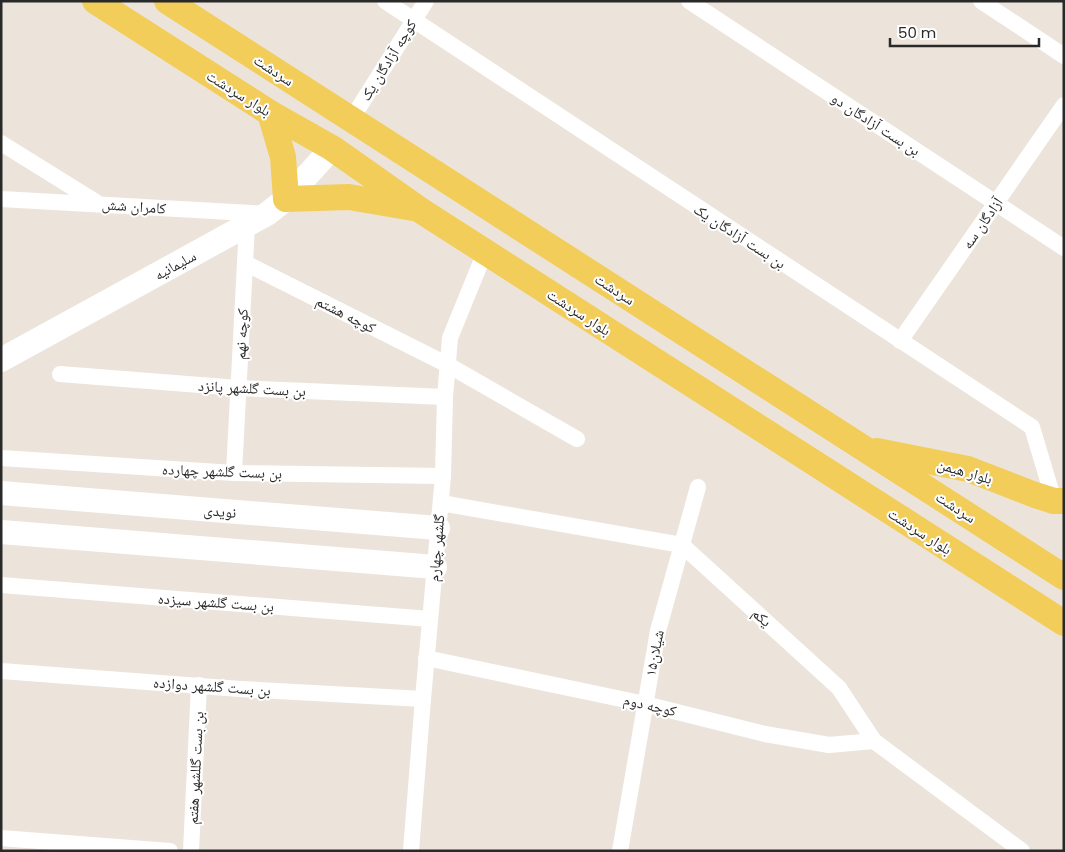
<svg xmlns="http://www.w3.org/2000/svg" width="1065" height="852" viewBox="0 0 1065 852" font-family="Poppins,'Noto Naskh Arabic',sans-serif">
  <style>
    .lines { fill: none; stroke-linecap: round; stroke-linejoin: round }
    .street { stroke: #fff; stroke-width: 16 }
    .secondary { stroke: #fff; stroke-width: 24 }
    .primary { stroke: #f2cd5a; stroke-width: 26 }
    .labels { text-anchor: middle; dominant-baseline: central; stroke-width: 4; stroke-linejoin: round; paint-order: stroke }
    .street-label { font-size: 15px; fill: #292929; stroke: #fff }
  </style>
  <rect width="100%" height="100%" fill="#ece4db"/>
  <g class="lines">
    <g class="street">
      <polyline points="385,1 1032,427 1054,501"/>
      <polyline points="689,1 1064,248"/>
      <polyline points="981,1 1064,56"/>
      <polyline points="351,120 426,1"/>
      <polyline points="1,143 96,202"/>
      <polyline points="1,199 267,214"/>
      <polyline points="245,263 448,365 577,439"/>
      <polyline points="900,341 1064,105"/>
      <polyline points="60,374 238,388 445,397"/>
      <polyline points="1,458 234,473 443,476"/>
      <polyline points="234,473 247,225"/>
      <polyline points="441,503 682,545 839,688 874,741 1022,851"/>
      <polyline points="1,585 430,619"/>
      <polyline points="426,658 645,704 765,734 829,745 874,741"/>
      <polyline points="1,671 240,689 423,699"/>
      <polyline points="1,838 170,851"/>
      <polyline points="191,851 199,685"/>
      <polyline points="411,851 423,699 443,476 445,397 450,338 485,252"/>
      <polyline points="620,851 658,631 698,487"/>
    </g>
    <g class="secondary">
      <polyline points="1,360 267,214 286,199 332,148"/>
      <polyline points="1,493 438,528"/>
      <polyline points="1,532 435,567"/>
    </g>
    <g class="primary">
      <polyline points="95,1 270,113 332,148 420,210 1064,623"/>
      <polyline points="167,1 1064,577"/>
      <polyline points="270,113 283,157 286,199 349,197 413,208"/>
      <polyline points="877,451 968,469 1035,495 1054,501 1064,501"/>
    </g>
  </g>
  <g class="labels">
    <g class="street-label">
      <text transform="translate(388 60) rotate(-58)">کوچه آزادگان یک</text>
      <text transform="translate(274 70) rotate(33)">سردشت</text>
      <text transform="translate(239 93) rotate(32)">بلوار سردشت</text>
      <text transform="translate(876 124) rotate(33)">بن بست آزادگان دو</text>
      <text transform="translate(134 206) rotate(4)">کامران شش</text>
      <text transform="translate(982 223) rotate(-55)">آزادگان سه</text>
      <text transform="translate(740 236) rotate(33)">بن بست آزادگان یک</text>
      <text transform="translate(175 265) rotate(-29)">سلیمانیه</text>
      <text transform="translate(615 289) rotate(33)">سردشت</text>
      <text transform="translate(579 312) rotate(33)">بلوار سردشت</text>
      <text transform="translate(346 314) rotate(27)">کوچه هشتم</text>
      <text transform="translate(241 334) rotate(-87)">کوچه نهم</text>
      <text transform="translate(252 388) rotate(3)">بن بست گلشهر پانزد</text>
      <text transform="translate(222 471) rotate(2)">بن بست گلشهر چهارده</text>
      <text transform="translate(965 471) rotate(16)">بلوار هیمن</text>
      <text transform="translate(956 507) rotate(33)">سردشت</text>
      <text transform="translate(220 511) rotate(5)">نویدی</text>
      <text transform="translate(920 531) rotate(33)">بلوار سردشت</text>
      <text transform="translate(436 548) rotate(-85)">گلشهر چهارم</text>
      <text transform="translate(216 602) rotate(4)">بن بست گلشهر سیزده</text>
      <text transform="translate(762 617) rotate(42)">یکم</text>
      <text transform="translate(654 653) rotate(-79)">شیلان۱۵</text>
      <text transform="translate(212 686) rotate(4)">بن بست گلشهر دوازده</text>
      <text transform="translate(650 705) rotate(13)">کوچه دوم</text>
      <text transform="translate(195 768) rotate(-87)">بن بست گللشهر هفتم</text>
    </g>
  </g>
  <rect width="1065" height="852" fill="none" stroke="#292929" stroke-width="5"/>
  <path d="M890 38v8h149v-8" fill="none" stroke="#292929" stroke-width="2.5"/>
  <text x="898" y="38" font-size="15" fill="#292929" stroke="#ffffff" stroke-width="4" paint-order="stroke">50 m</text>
</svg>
